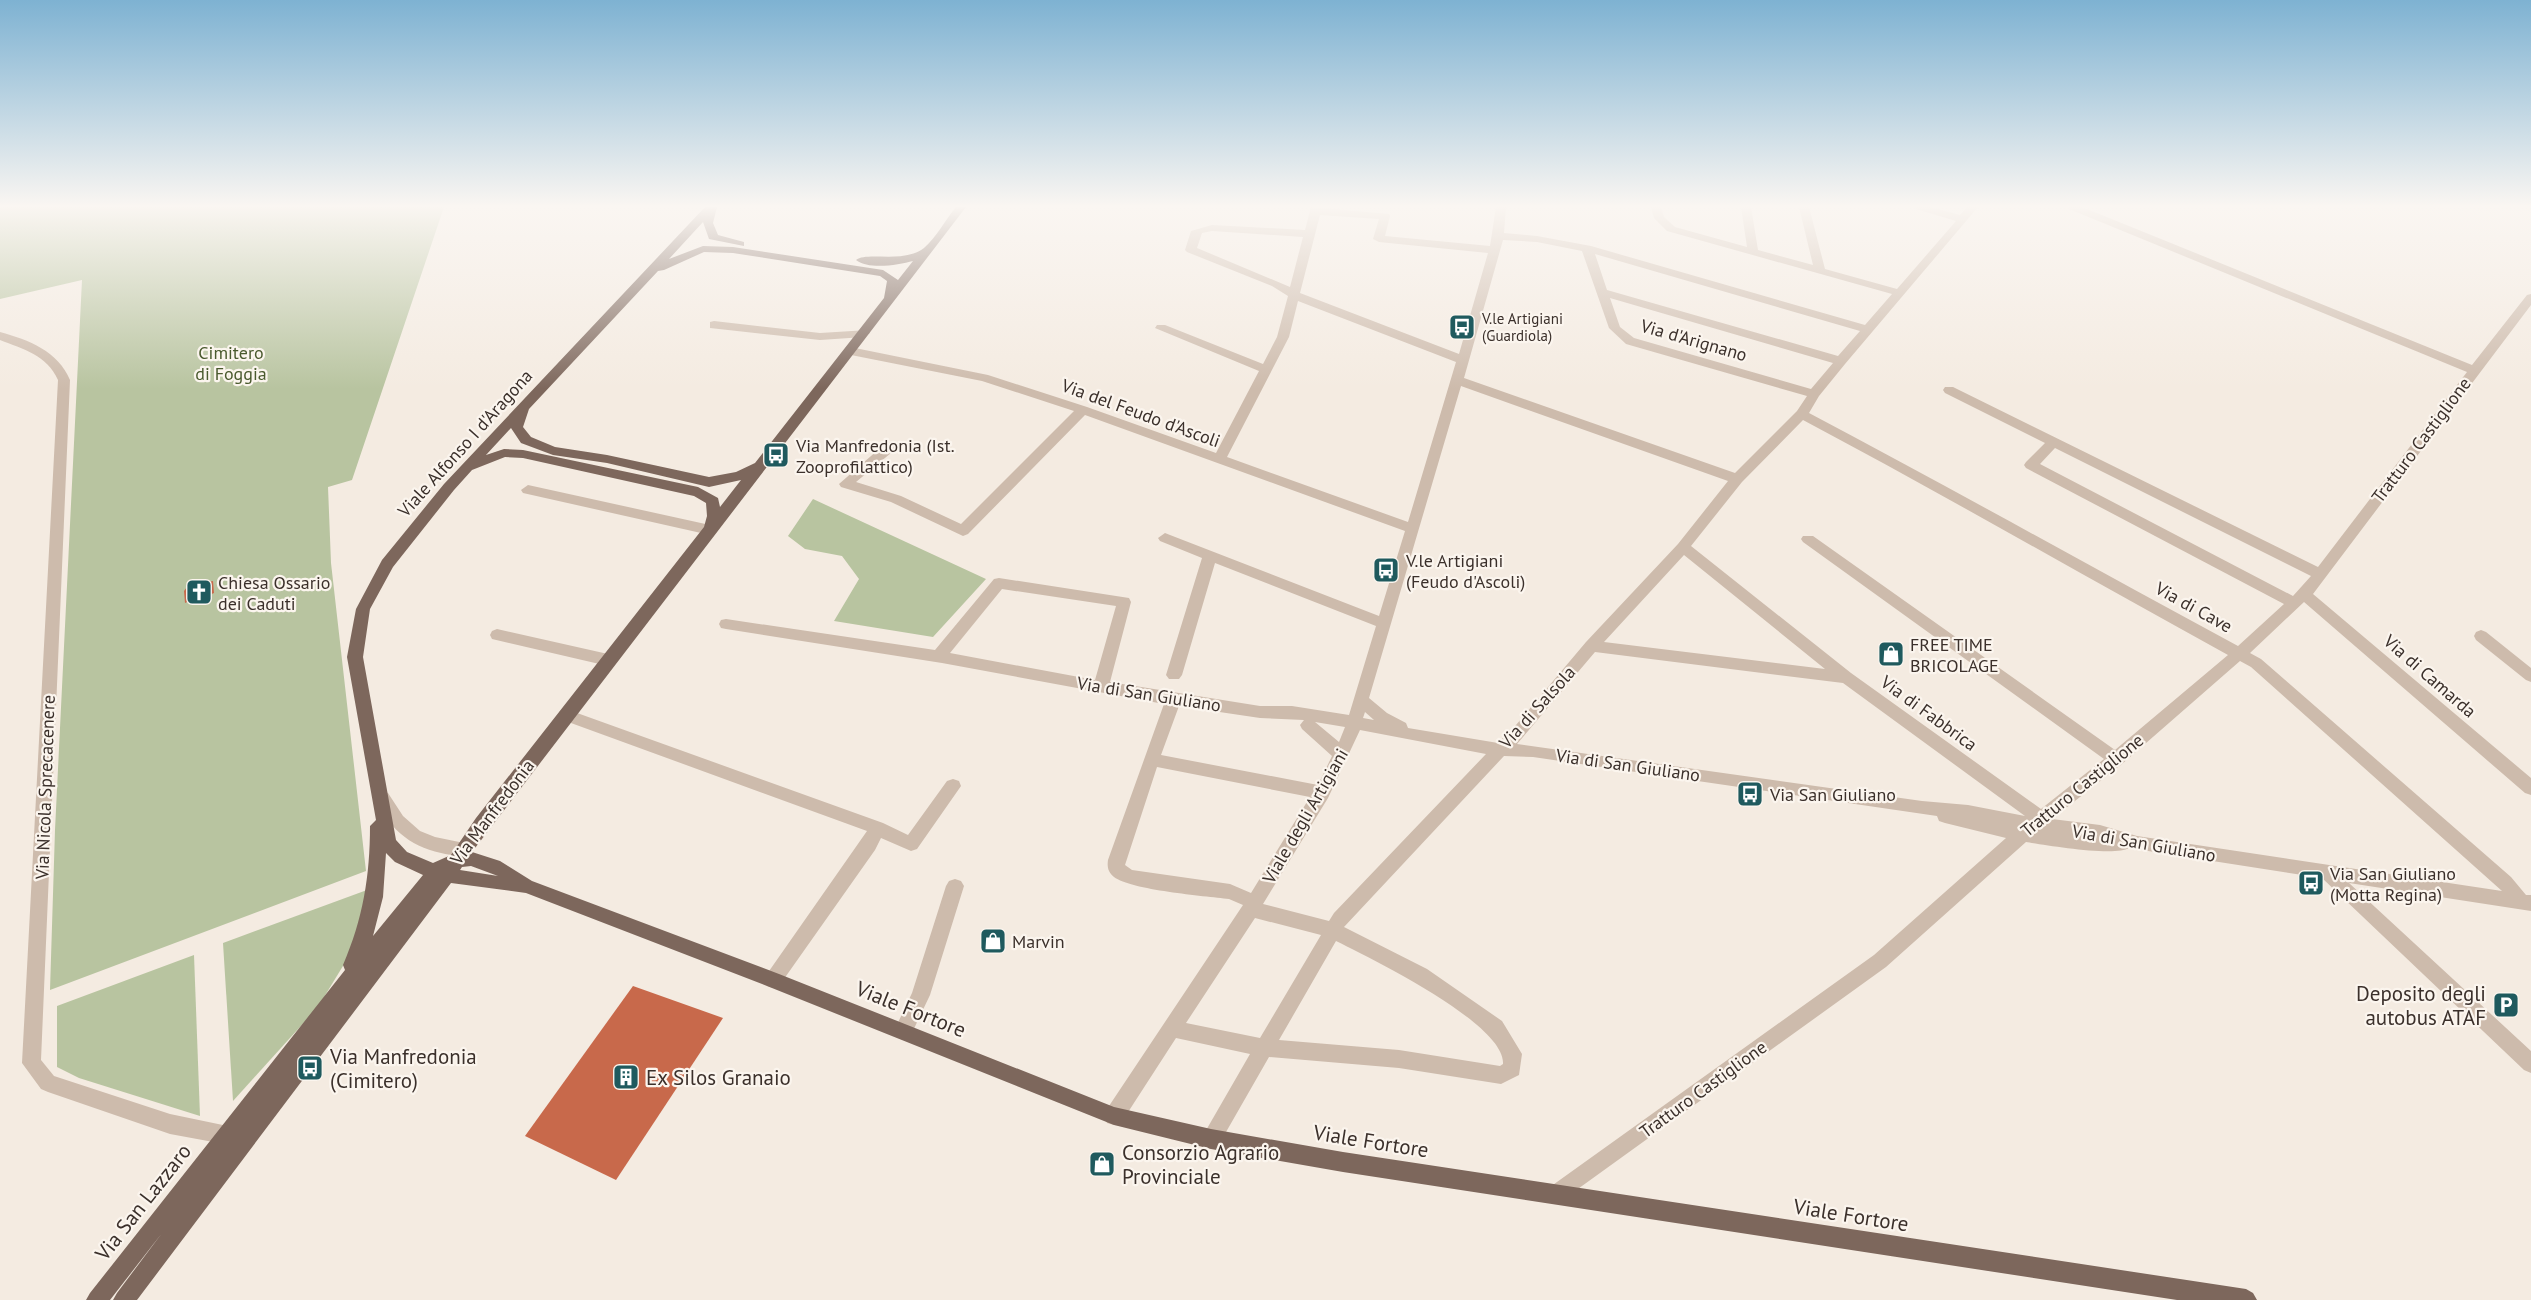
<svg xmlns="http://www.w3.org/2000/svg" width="2531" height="1300" viewBox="0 0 2531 1300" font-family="'PT Sans',sans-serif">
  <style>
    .green { fill: #b8c4a0 }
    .building { fill: #c8694b }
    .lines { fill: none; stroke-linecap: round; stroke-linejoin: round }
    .minor { fill: #cdbbac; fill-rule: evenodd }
    .major { fill: #7d675c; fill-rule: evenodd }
    .labels { text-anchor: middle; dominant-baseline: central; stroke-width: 4.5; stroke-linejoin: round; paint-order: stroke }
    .far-poi-label { font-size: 15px; fill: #3b302b; stroke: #fbf5ee; text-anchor: start }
    .street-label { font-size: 18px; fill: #3b302b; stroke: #fbf5ee }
    .park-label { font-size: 18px; fill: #4a5a2e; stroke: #fbf5ee }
    .poi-label { font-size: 18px; fill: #3b302b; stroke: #fbf5ee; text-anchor: start }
    .near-poi-label { font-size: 21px; fill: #3b302b; stroke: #fbf5ee; text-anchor: start }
    .near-street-label { font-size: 21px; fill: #3b302b; stroke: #fbf5ee }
  </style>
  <rect width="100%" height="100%" fill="#f4ebe1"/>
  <g class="green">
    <polygon points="0,207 444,207 352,480 328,487 331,563 366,871 50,990 55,830 82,280 0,299"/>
    <polygon points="813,499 986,579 933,637 834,621 859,579 842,556 805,549 788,536"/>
    <polygon points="367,890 360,938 318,1007 233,1101 223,943"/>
    <polygon points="194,955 200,1116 79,1078 57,1067 57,1006"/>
  </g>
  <g class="building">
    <polygon points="209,580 209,582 213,581 214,593 189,604 189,601 185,603 184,591 187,587"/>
    <polygon points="633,986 723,1018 616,1180 525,1136"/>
  </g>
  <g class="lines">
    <g class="minor">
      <path d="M 1311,207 L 1389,214 L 1390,216 L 1385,236 L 1490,246 L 1496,207 L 1506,207 L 1504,233 L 1537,236 L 1591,246 L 1865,325 L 1892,294 L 1667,231 L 1654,218 L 1651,207 L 1661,207 L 1664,217 L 1675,227 L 1747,247 L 1741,207 L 1751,207 L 1758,250 L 1813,265 L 1799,207 L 1809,207 L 1825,269 L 1897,289 L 1956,221 L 1916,209 L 1915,207 L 1931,207 L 1960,215 L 1967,207 L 1978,207 L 1845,364 L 1819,396 L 1809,413 C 1953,489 2095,569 2238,646 L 2284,604 L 2026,468 L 2024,465 L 2026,462 L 2045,443 L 1945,393 L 1943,390 L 1945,387 L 1953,387 L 2318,567 L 2467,372 L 2069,209 L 2068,207 L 2082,207 L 2472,365 L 2527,295 L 2531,294 L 2531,305 L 2313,594 L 2531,778 L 2531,795 L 2525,793 L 2304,602 L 2250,653 L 2261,659 L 2511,877 L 2526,895 L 2531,895 L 2531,911 L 2349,883 L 2531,1051 L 2531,1073 L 2524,1070 L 2322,878 L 2129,848 C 2115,857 2045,845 2026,842 L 1886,967 L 1557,1204 L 1550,1201 L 1547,1194 L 1550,1187 L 1874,955 L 2006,838 L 1945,823 L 1939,821 L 1937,816 L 1533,757 L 1504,756 L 1344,927 L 1427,969 L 1502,1021 L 1522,1054 L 1519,1075 L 1501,1084 L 1399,1068 L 1269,1057 L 1218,1146 L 1211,1149 L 1204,1146 L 1201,1139 L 1250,1054 L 1176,1038 L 1121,1123 L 1114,1125 L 1107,1123 L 1104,1116 L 1107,1109 L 1243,905 L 1229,899 C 1204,896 1131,890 1114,877 C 1108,872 1107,867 1108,860 L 1164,704 L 942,663 L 726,629 L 721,628 L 719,624 L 721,620 L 726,619 L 935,650 L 994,579 L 999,578 L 1129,598 L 1131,602 L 1110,682 L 1260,706 L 1292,706 L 1349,715 L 1376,626 L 1215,563 L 1182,675 L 1179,679 L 1169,679 L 1166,675 L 1202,558 L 1160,541 L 1158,538 L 1165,533 L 1170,535 L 1379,616 L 1405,531 L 1085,415 L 968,534 L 963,536 L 891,502 L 841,487 L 839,484 L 887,442 L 897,442 L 899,445 L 897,448 L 856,482 L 901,496 L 961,524 L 1074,411 L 982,381 L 846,354 L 846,348 L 850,347 L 988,375 L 1087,407 L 1216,453 L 1259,371 L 1155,328 L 1157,325 L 1165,325 L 1263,364 L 1277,337 L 1288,296 L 1272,286 L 1187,252 L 1185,250 L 1191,231 L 1212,225 L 1305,230 ZM 1320,215 L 1379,219 L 1373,239 L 1379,242 L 1488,253 L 1459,354 L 1300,293 ZM 1212,231 L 1303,237 L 1290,287 L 1197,248 L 1202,233 ZM 1503,240 L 1537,242 L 1582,251 L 1609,328 L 1626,344 L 1807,396 L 1797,411 L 1735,473 L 1464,378 ZM 1595,254 L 1860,331 L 1838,356 L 1607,290 ZM 1610,298 L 1833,363 L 1811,389 L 1634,338 L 1620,327 ZM 1298,301 L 1456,362 L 1408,522 L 1227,457 L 1289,337 ZM 1461,386 L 1728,481 L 1678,544 L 1586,642 L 1516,725 L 1498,743 L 1408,728 L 1406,723 L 1387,713 L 1369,698 ZM 1803,420 C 1946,496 2086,577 2228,655 L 2115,750 L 1813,536 L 1803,536 L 1801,539 L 1803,542 L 2104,759 L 2041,809 L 1851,673 L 1691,546 L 1742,482 ZM 2055,448 L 2311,576 L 2293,596 L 2040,464 ZM 1684,555 L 1825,669 L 1604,642 ZM 1002,589 L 1116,606 L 1095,680 L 950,653 ZM 1595,652 L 1843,683 L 2025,816 L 1968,805 L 1922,801 L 1517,744 ZM 2240,661 L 2251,667 L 2502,891 L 2137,836 L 2100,825 L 2052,819 L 2122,764 ZM 1179,706 L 1260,718 L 1304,720 L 1300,725 L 1302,729 L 1332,756 L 1318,785 L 1161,755 ZM 1365,712 L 1374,720 L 1363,718 ZM 1315,722 L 1345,727 L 1339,742 ZM 1360,730 L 1486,754 L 1334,913 L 1329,921 L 1263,904 L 1328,798 ZM 1157,767 L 1310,797 L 1251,893 L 1230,884 L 1132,870 L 1125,865 ZM 1255,918 L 1321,935 L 1260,1038 L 1186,1023 ZM 1336,941 C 1370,958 1506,1024 1503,1064 L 1500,1066 L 1399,1050 L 1279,1040 Z"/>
      <polygon points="714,321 820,333 868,330 870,333 864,337 820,340 710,328 710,322"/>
      <path d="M 0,332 C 29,340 58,351 70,380 L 41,1060 L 54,1076 L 170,1114 L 242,1129 L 245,1136 L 242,1143 L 235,1146 L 170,1134 L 48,1092 L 41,1089 L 22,1063 L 58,380 C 47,355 23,349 0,340 Z"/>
      <polygon points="528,485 710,525 717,530 710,535 523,493 521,490"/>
      <polygon points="497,629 608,654 613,656 616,660 613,664 608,666 492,639 490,635 492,631"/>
      <polygon points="2481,630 2486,632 2531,668 2531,682 2526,680 2476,640 2474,636 2476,632"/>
      <polygon points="566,709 883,823 908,835 947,781 953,779 959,781 961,786 917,849 911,851 881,838 875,850 779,986 773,988 767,986 764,980 767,974 867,831 560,719 558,715 560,711"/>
      <path d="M 382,791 L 388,793 L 403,816 L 420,831 L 435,837 L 469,844 L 471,849 L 469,854 C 460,857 450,855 441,853 C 408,846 389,827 374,798 L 376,793 Z"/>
      <polygon points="955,879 961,881 964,886 930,995 910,1037 903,1040 896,1037 894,1031 912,993 946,886 949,881"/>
    </g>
    <path class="major" d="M 705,207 L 717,207 L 713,223 L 718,235 L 744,242 L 744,246 L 709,239 L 703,222 L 669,259 L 703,246 L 733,247 L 883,270 L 898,280 L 913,261 C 898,265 869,270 856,260 C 867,251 903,264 924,248 C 936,238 946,219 956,207 L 966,207 L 472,852 L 500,861 L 532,881 L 779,974 L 1114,1107 L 1211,1129 L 1343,1152 L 2246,1289 L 2253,1293 L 2257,1300 L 2177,1300 L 1343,1172 L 1211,1149 L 1114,1125 L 767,986 L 526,893 L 451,883 L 137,1300 L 113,1300 L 117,1293 L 162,1233 L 110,1300 L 86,1300 L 90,1293 L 345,970 L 343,965 C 363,919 370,876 370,826 L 376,820 L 347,657 L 356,609 L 382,560 L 444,484 ZM 704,252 L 733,253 L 880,276 L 887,281 L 884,298 L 755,463 L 736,472 L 709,477 L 607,455 L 555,447 L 531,437 L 523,427 L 529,409 L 658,271 L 664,270 ZM 511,428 L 521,443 L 553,455 L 607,463 L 709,487 L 741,480 L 720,507 L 718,498 L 698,487 L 523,450 L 504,449 L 486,455 ZM 505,457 L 523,458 L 694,496 L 706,503 L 707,516 L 704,527 L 476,818 L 451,855 L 433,863 L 407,852 L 396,840 L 363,657 L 370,609 L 393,567 L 454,490 L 472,470 ZM 386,853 L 395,862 L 423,875 L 373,936 L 383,897 ZM 471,866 L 498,876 L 460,870 L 462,867 Z"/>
  </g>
  <linearGradient id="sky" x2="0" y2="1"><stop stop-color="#7eb2d2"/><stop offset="0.53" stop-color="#faf6f2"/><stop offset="1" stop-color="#faf6f2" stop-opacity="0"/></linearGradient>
  <rect width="2531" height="389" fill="url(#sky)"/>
  <defs>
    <symbol id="bus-square" viewBox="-11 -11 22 22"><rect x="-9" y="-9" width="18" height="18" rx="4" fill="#1f5a5e" stroke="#fbf5ee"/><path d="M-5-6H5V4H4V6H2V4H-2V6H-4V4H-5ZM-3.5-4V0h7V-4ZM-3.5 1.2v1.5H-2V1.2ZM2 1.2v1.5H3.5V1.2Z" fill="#fff"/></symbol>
    <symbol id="church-square" viewBox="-11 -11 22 22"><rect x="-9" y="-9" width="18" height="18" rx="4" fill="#1f5a5e" stroke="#fbf5ee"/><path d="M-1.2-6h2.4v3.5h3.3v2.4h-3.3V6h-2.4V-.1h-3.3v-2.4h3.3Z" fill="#fff"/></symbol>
    <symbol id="shop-square" viewBox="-11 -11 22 22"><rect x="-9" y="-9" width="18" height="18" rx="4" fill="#1f5a5e" stroke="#fbf5ee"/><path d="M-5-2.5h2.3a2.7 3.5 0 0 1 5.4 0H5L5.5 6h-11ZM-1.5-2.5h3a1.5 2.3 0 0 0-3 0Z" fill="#fff"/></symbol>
    <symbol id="parking-square" viewBox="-11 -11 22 22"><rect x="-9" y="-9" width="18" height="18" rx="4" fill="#1f5a5e" stroke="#fbf5ee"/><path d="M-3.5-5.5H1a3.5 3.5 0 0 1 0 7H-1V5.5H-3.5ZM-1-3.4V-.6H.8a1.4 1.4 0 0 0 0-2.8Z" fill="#fff"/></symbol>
    <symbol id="building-square" viewBox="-11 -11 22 22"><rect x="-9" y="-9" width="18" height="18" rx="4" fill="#1f5a5e" stroke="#fbf5ee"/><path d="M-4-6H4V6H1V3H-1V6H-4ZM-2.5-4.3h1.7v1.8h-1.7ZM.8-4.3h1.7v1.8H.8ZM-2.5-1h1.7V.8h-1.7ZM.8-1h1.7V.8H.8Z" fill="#fff"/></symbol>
  </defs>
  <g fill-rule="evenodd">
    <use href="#bus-square" x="1447" y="312" width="30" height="30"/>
    <use href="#bus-square" x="761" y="440" width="30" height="30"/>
    <use href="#bus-square" x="1371" y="555" width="30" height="30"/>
    <use href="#church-square" x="184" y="577" width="30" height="30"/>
    <use href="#shop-square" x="1876" y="639" width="30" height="30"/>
    <use href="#bus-square" x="1735" y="779" width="30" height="30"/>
    <use href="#bus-square" x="2296" y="868" width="30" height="30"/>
    <use href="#shop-square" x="978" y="926" width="30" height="30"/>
    <use href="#parking-square" x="2491" y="990" width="30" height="30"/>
    <use href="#bus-square" x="295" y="1053" width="30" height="30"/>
    <use href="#building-square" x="611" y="1062" width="30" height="30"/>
    <use href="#shop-square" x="1087" y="1149" width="30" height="30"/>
  </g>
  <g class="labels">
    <g class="far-poi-label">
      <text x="1482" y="318">V.le Artigiani<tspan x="1482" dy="17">(Guardiola)</tspan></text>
    </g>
    <g class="street-label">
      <text transform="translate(1694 340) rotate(16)">Via d'Arignano</text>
      <text transform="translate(1141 413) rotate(20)">Via del Feudo d'Ascoli</text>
      <text transform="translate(2421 440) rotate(-53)">Tratturo Castiglione</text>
      <text transform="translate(465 443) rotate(-48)">Viale Alfonso I d'Aragona</text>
      <text transform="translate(2194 607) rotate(29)">Via di Cave</text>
      <text transform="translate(2430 676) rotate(41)">Via di Camarda</text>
      <text transform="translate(1149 694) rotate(9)">Via di San Giuliano</text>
      <text transform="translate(1537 707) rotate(-48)">Via di Salsola</text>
      <text transform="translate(1929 713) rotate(36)">Via di Fabbrica</text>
      <text transform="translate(1628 765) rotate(8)">Via di San Giuliano</text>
      <text transform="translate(2082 785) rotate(-39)">Tratturo Castiglione</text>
      <text transform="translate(45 787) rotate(-88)">Via Nicola Sprecacenere</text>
      <text transform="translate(492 812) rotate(-53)">Via Manfredonia</text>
      <text transform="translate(1305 816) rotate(-60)">Viale degli Artigiani</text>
      <text transform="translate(2144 843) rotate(10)">Via di San Giuliano</text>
      <text transform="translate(1703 1089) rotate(-36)">Tratturo Castiglione</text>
    </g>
    <g class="park-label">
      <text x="231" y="352">Cimitero<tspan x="231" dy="21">di Foggia</tspan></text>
    </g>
    <g class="poi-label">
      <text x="796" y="445">Via Manfredonia (Ist.<tspan x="796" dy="21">Zooprofilattico)</tspan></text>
      <text x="1406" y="560">V.le Artigiani<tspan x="1406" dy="21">(Feudo d'Ascoli)</tspan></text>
      <text x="218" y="582">Chiesa Ossario<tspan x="218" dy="21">dei Caduti</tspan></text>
      <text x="1910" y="644">FREE TIME<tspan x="1910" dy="21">BRICOLAGE</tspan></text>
      <text x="1770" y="794">Via San Giuliano</text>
      <text x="2330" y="873">Via San Giuliano<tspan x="2330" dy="21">(Motta Regina)</tspan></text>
      <text x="1012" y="941">Marvin</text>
    </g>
    <g class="near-poi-label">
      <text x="2486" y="993" text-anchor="end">Deposito degli<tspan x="2486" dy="24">autobus ATAF</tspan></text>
      <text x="330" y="1056">Via Manfredonia<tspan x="330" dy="24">(Cimitero)</tspan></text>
      <text x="646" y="1077">Ex Silos Granaio</text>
      <text x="1122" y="1152">Consorzio Agrario<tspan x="1122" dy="24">Provinciale</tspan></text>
    </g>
    <g class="near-street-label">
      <text transform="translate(911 1009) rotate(22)">Viale Fortore</text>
      <text transform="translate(1371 1141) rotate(9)">Viale Fortore</text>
      <text transform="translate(143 1202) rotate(-52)">Via San Lazzaro</text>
      <text transform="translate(1851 1215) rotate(9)">Viale Fortore</text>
    </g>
  </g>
</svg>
